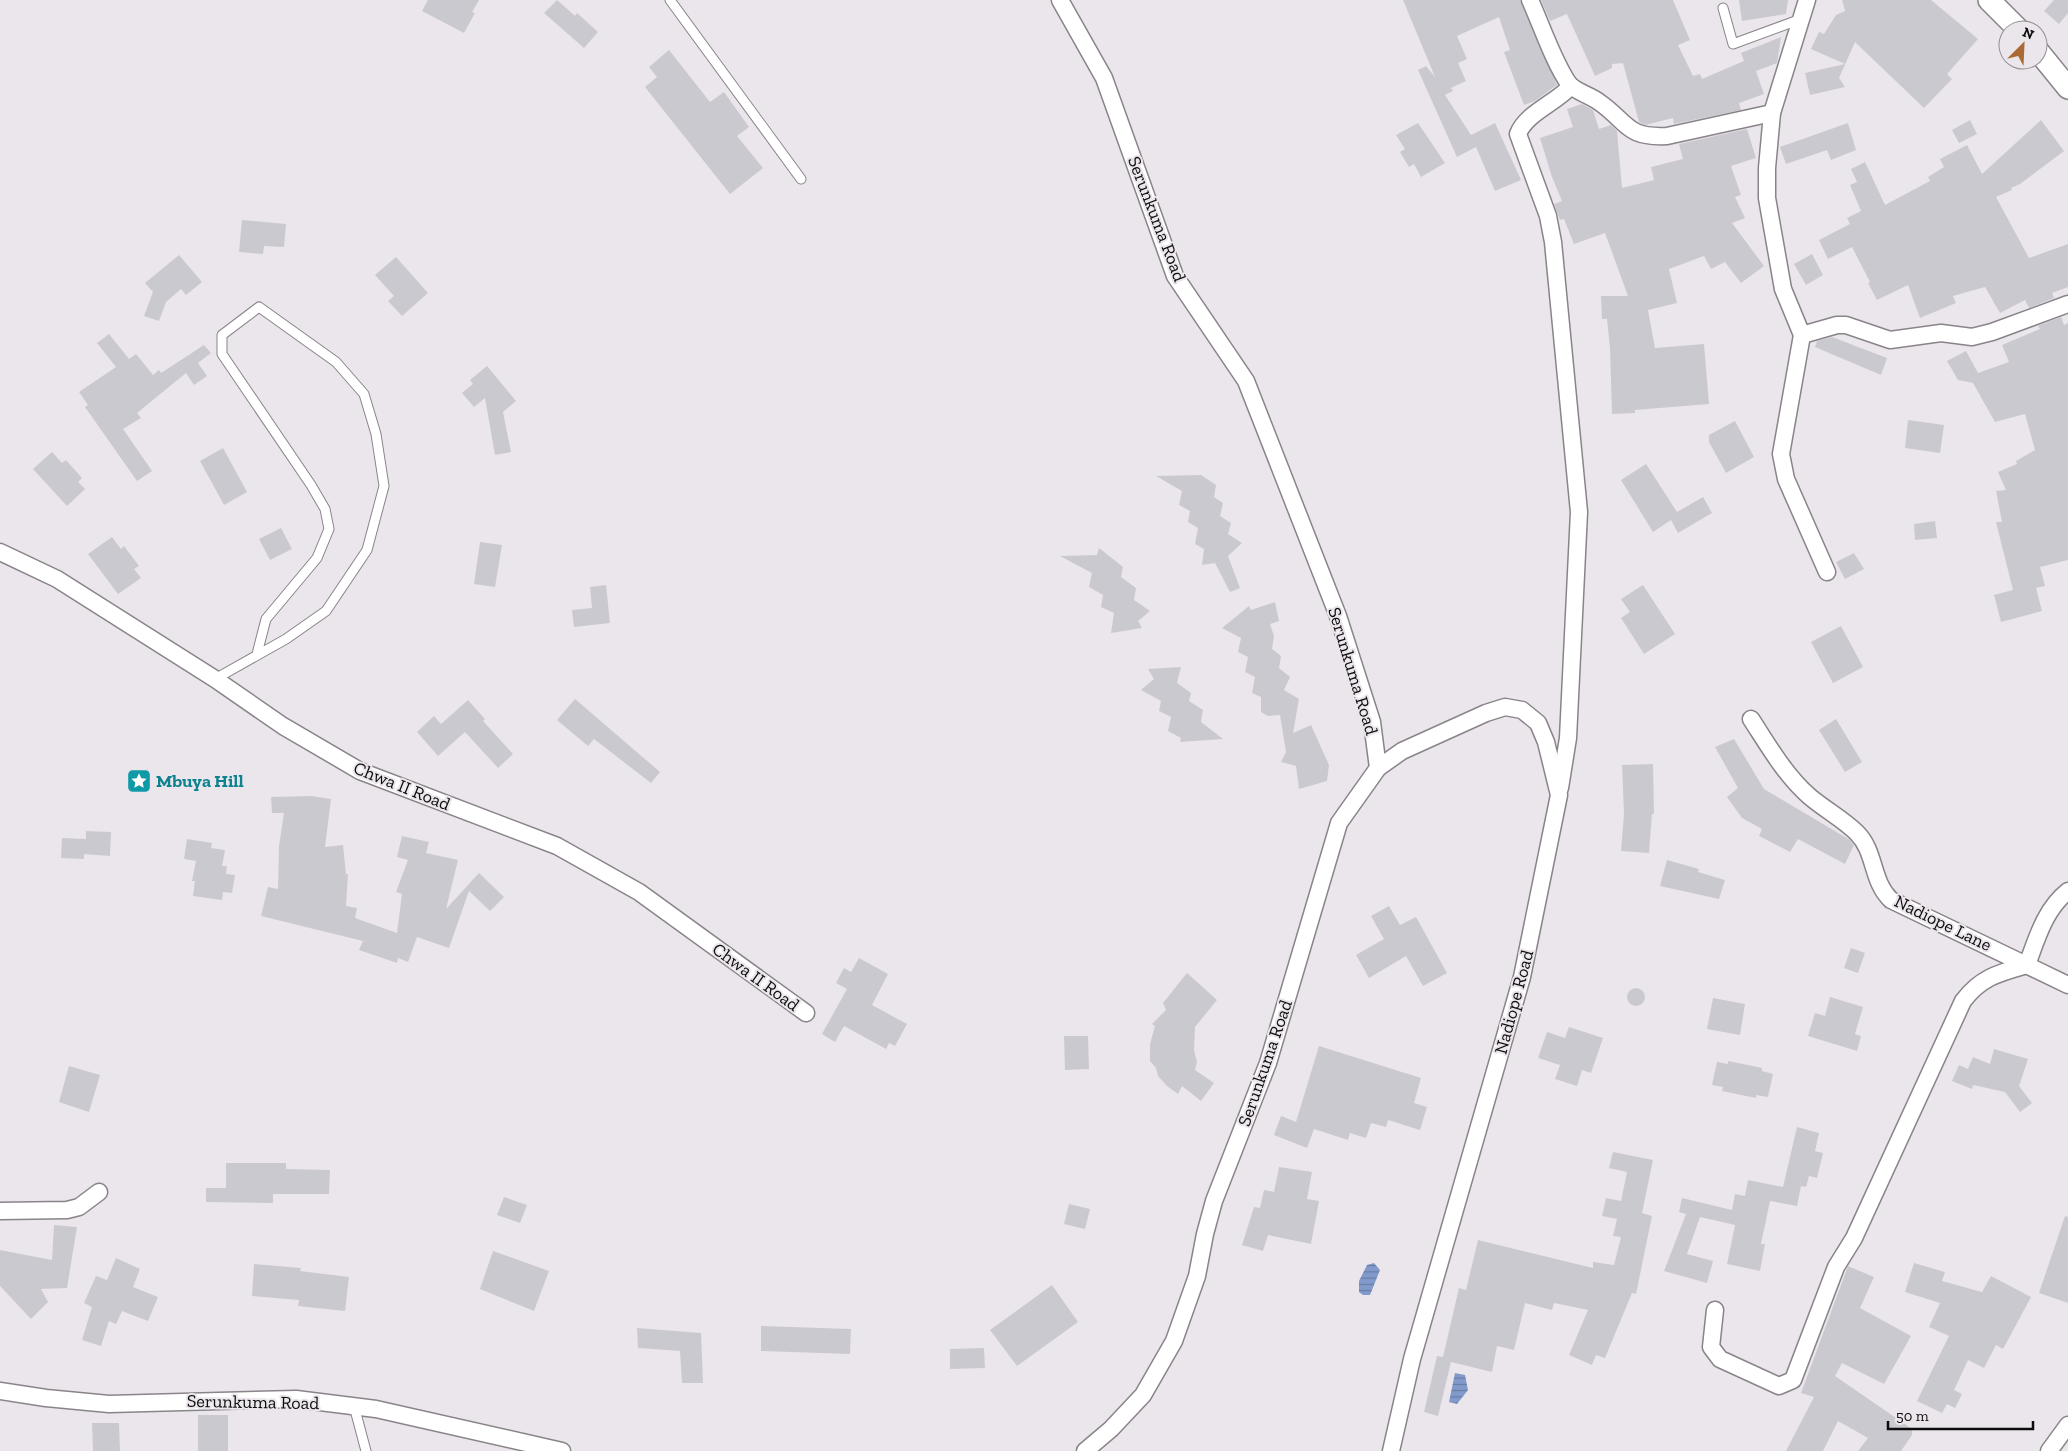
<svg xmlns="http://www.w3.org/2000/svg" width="2068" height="1451" viewBox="0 0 2068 1451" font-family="'Zilla Slab',serif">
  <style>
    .water { fill: url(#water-rules) }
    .building { fill: #cbc9d0 }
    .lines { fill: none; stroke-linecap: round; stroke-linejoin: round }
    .service-casing { stroke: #898489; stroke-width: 11 }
    .minor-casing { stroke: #898489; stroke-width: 19 }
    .tertiary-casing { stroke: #898489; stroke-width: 24 }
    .service { stroke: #fff; stroke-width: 9 }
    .minor { stroke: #fff; stroke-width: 16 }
    .tertiary { stroke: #fff; stroke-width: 21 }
    .labels { text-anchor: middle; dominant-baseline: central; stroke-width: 4; stroke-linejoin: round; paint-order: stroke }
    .street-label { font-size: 18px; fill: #0d0c0d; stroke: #ebe6eb }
    .culture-label { font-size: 18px; font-weight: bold; fill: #0d838f; stroke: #ebe6eb; text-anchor: start }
  </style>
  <defs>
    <pattern id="water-rules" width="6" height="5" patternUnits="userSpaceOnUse" patternTransform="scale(1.25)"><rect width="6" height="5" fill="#829acb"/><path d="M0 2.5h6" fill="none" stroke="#697ca3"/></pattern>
  </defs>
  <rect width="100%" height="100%" fill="#ebe6eb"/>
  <g class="water">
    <polygon points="1374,1263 1380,1270 1370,1295 1363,1295 1359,1292 1359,1281 1367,1265"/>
    <polygon points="1455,1373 1465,1375 1468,1390 1457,1404 1449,1402"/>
  </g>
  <g class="building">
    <polygon points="428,0 479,0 472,12 475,13 464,33 422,11"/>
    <polygon points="557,0 575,16 577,13 598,32 584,48 544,13"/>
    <polygon points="1403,0 1520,0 1557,85 1535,101 1524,105 1504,52 1510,50 1499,17 1457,36 1467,59 1458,63 1466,81 1451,88 1453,91 1445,95 1471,135 1495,123 1521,180 1495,191 1476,147 1457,157 1418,70 1426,66 1435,77"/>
    <polygon points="1541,0 1673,0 1690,40 1678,45 1693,76 1700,74 1702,79 1744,61 1741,53 1781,37 1777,63 1756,71 1764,94 1739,103 1741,110 1674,124 1673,118 1645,125 1639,122 1623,63 1612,64 1612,68 1595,76 1567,14 1550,21"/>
    <polygon points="1739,0 1788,0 1786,14 1742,21"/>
    <polygon points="1842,0 1931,0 1978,39 1947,74 1952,79 1924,108 1855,42 1839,78 1845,87 1810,95 1805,73 1845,64 1811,49 1819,32 1824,34 1836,15 1845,11"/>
    <polygon points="2054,0 2068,0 2068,13 2059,24 2044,11"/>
    <polygon points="669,50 710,102 724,92 749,127 737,136 763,168 730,194 645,87 657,77 649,67"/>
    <polygon points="1582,104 1593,110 1599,129 1611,125 1617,131 1622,188 1654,180 1651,167 1683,159 1679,144 1747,129 1756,158 1731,166 1741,195 1735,197 1745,218 1732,223 1764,266 1741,283 1725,262 1711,269 1704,256 1669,269 1677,303 1648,310 1655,348 1704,344 1709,404 1635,410 1635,413 1612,414 1610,348 1607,319 1602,319 1601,296 1628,296 1605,233 1574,244 1564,219 1560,220 1554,204 1562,201 1552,177 1540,138 1573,127 1567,109"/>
    <polygon points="1970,120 1977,134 1959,143 1952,130"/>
    <polygon points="2041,120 2064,151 2020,184 2011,188 2012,190 1996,197 2029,258 2068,244 2068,287 2052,293 2054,298 2029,308 2025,300 2000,313 1985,287 1953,296 1956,303 1920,318 1908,285 1877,300 1868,283 1870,282 1852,247 1828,259 1819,240 1850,224 1847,218 1861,211 1850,185 1857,182 1851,169 1865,162 1885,205 1930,181 1928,177 1944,167 1940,159 1967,145 1982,174"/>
    <polygon points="1418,123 1445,163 1421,177 1414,164 1409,167 1400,152 1405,149 1396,135"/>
    <polygon points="1848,123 1856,150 1831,160 1827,150 1786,164 1780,147"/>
    <polygon points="242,220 286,224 284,247 264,246 263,254 239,252"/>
    <polygon points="1812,254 1823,275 1806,285 1794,264"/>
    <polygon points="179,255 202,282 186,295 181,289 166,302 159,321 144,316 153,292 145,283"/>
    <polygon points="396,257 428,293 402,316 388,301 394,296 375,275"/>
    <polygon points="2061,317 2064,325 2068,323 2068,560 2040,567 2045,586 2036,588 2042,611 2001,622 1994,595 2013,590 1996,522 2002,522 1996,491 2006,490 1998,472 2017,464 2016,461 2035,450 2025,414 1995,422 1973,383 1958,380 1947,361 1966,351 1978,373 2009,362 2002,345 2040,329 2038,326"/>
    <polygon points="109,334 129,359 136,354 153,375 159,370 161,373 204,345 211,353 198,363 207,376 194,385 186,373 137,413 141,418 123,429 152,471 137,481 85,407 88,405 79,392 116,367 97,343"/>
    <polygon points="1832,337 1887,358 1881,375 1815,347 1817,341"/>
    <polygon points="487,366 516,401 503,412 511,452 495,455 485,398 474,407 462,393 473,384 470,380"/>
    <polygon points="1908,420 1944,425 1940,453 1905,448"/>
    <polygon points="1735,421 1754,457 1726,473 1709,442 1709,435"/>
    <polygon points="223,448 247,492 224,505 200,461"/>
    <polygon points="52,452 62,463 66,460 82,478 78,482 85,489 67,506 33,469"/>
    <polygon points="1646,464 1677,512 1703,497 1712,513 1678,533 1671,520 1653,532 1621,480"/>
    <polygon points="1201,475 1216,485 1214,497 1223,503 1220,516 1231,523 1228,534 1242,543 1228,556 1240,588 1230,592 1215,563 1202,565 1204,549 1195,544 1198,528 1188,522 1190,511 1179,505 1182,491 1156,476"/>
    <polygon points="1935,521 1937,538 1915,540 1914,524"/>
    <polygon points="281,528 292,549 270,560 259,539"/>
    <polygon points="112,537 121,549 124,546 139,566 134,569 141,578 118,594 88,554"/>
    <polygon points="480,542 502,545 495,587 474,584"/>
    <polygon points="1099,548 1123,567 1121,577 1136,588 1134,600 1150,611 1138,621 1142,628 1111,633 1114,613 1101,607 1103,595 1089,587 1092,573 1060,556 1097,555"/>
    <polygon points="1854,553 1864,569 1845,579 1836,562"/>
    <polygon points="606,585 610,623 574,627 572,610 592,608 590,587"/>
    <polygon points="1643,585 1675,634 1644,654 1621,618 1630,612 1621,599"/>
    <polygon points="1275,602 1279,621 1270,624 1274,636 1272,649 1281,656 1279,668 1290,677 1284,690 1299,699 1293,733 1311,725 1329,765 1327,781 1299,789 1296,766 1281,762 1286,752 1280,715 1268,716 1261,712 1261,697 1252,693 1255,677 1245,672 1248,657 1238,652 1241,638 1222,628 1249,606 1251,610"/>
    <polygon points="1841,626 1863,667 1833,683 1811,642"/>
    <polygon points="1181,667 1177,683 1191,693 1189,701 1203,710 1201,722 1223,739 1180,742 1181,738 1168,731 1171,717 1159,711 1161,701 1141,690 1154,679 1148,669"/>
    <polygon points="575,699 660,772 651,783 594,739 588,746 557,720"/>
    <polygon points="468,700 485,719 483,721 513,754 498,768 465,732 438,756 417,732 434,716 441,724"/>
    <polygon points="1836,719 1862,762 1845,772 1819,730"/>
    <polygon points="1734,739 1764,789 1850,840 1854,845 1845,864 1798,839 1790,852 1759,836 1762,829 1742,818 1727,797 1738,788 1715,747"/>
    <polygon points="1653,764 1654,814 1652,814 1649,853 1621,851 1624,814 1622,765"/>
    <polygon points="311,796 331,799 325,847 343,845 346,874 348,874 346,906 357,908 355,918 397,933 402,894 396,892 408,860 397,857 402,836 429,842 426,853 458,860 446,909 479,873 504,897 490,911 469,891 449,948 417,937 408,962 398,958 397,963 359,950 363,941 261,916 268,887 278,889 279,846 284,813 272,813 271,797"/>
    <polygon points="86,831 111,832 110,856 84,854 84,859 61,858 62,838 86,839"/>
    <polygon points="187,839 212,843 211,848 225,850 222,866 227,866 226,874 235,875 232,893 223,892 222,900 193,896 195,881 192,881 196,861 184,859"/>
    <polygon points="1667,860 1699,869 1698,872 1725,880 1719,899 1660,886"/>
    <polygon points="1389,906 1400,925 1416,917 1447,973 1423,986 1406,956 1369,978 1356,955 1384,939 1371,916"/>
    <polygon points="1851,948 1865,953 1858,973 1844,968"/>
    <polygon points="859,958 888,974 872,1005 907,1024 895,1046 889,1043 886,1049 844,1026 835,1042 822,1034 847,989 836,983 844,968 851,972"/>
    <polygon points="1187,973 1217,1000 1195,1027 1194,1050 1197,1062 1195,1070 1214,1083 1201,1101 1182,1086 1178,1094 1167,1086 1158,1076 1156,1068 1150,1061 1150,1044 1155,1026 1152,1024 1166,1010 1163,1003"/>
    <circle cx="1636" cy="997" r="9"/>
    <polygon points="1830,997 1863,1007 1855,1034 1861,1036 1857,1051 1808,1036 1815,1013 1825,1016"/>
    <polygon points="1713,998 1745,1004 1740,1035 1707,1029"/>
    <polygon points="1569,1027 1603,1038 1591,1073 1582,1070 1577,1086 1555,1079 1560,1065 1538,1058 1547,1032 1565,1038"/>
    <polygon points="1064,1036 1088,1036 1089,1069 1065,1070"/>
    <polygon points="1319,1046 1421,1078 1414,1103 1427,1107 1420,1130 1388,1120 1386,1127 1371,1123 1366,1138 1350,1133 1348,1140 1314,1129 1307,1148 1274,1135 1281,1116 1296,1122"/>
    <polygon points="1994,1049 2028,1059 2019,1086 2032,1103 2020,1112 2005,1092 1973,1085 1972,1089 1952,1081 1959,1065 1968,1069 1973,1057 1990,1064"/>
    <polygon points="1728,1061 1762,1068 1762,1071 1773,1074 1768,1097 1756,1095 1756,1098 1736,1094 1722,1091 1723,1087 1712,1085 1717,1062 1728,1064"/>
    <polygon points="69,1066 100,1075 89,1112 59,1102"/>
    <polygon points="1797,1127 1819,1133 1815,1151 1823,1153 1817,1178 1809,1176 1806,1187 1801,1186 1797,1206 1770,1201 1761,1244 1765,1244 1760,1271 1727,1264 1735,1225 1700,1217 1687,1254 1713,1261 1707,1283 1664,1271 1686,1214 1679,1212 1682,1198 1732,1210 1735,1194 1745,1196 1748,1180 1783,1187"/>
    <polygon points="1613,1152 1653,1160 1642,1213 1652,1216 1636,1294 1632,1293 1605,1358 1596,1355 1592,1365 1569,1355 1588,1310 1554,1303 1552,1310 1525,1303 1514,1350 1497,1346 1492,1372 1451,1362 1438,1416 1424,1412 1437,1356 1443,1357 1459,1288 1466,1290 1478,1240 1593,1268 1593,1262 1614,1265 1621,1237 1613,1236 1617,1219 1602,1216 1606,1198 1621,1201 1627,1172 1609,1168"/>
    <polygon points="226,1163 286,1163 286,1169 330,1170 329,1194 273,1194 273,1203 206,1202 206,1188 226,1188"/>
    <polygon points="1279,1167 1312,1172 1307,1199 1319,1201 1311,1244 1268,1235 1263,1251 1242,1245 1254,1207 1260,1208 1264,1190 1274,1192"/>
    <polygon points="504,1197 527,1205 520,1223 497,1215"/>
    <polygon points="1069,1204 1090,1209 1085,1229 1064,1224"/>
    <polygon points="2065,1216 2068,1217 2068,1303 2039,1293"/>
    <polygon points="54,1225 77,1227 67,1288 41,1289 48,1302 31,1319 0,1286 0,1250 52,1260"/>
    <polygon points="493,1251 549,1271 534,1311 480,1289"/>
    <polygon points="116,1258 140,1269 133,1287 158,1297 148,1321 122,1311 116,1324 109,1321 101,1346 82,1340 92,1307 84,1303 96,1276 107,1280"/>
    <polygon points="1914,1263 1945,1272 1942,1281 1982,1292 1991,1276 2031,1297 2003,1349 1996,1345 1984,1368 1968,1360 1954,1390 1962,1394 1955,1408 1947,1404 1942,1413 1917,1401 1949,1336 1929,1327 1940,1303 1905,1292"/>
    <polygon points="254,1264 301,1268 300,1271 349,1277 345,1311 298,1306 299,1300 252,1296"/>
    <polygon points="1848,1266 1874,1277 1860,1308 1911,1336 1884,1384 1842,1363 1835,1376 1912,1429 1912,1435 1901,1451 1858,1451 1868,1438 1838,1421 1823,1451 1786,1451 1814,1397 1801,1393"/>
    <polygon points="1052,1285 1078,1322 1017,1366 990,1330"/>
    <polygon points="761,1326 851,1329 850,1354 761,1351"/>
    <polygon points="637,1328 701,1333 703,1383 682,1383 680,1351 638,1348"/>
    <polygon points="984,1348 985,1368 950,1369 950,1349"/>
    <rect x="198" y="1415" width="30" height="36"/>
    <polygon points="92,1423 119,1423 120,1451 93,1451"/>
  </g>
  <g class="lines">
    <defs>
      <g id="service">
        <polyline points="670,0 801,179"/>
        <polyline points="1723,8 1733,44 1801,19"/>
        <polyline points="215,679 286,639 326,611 367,550 384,486 376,434 364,394 336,362 259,307 222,335 222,354 311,485 325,509 329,529 317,558 266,619 257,654"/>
        <polyline points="354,1406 366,1451"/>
      </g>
      <g id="minor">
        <polyline points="1060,0 1104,78 1175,276 1246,381 1338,616 1372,722 1378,768 1339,823 1268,1063 1214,1201 1205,1234 1197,1276 1174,1341 1143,1395 1111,1429 1085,1451"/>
        <path d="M 1530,0 C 1541,24 1554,63 1569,84 C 1576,92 1590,95 1599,102 C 1628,122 1625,138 1667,136 L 1772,113"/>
        <polyline points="1807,0 1772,113 1767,168 1767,198 1783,289 1802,335 1781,454 1786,479 1827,572"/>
        <polyline points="1802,335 1837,325 1846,325 1890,340 1941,333 1972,337 1992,332 2068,304"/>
        <polyline points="0,552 57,579 215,679 283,726 360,771 557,846 639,892 806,1013"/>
        <path d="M 1751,719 C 1768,745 1785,775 1809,796 C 1824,809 1843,819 1857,833 C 1876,852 1871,881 1891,900 L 2068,985"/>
        <polyline points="1378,768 1402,751 1486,713 1505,707 1522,710 1538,723 1546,742 1559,795 1522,977 1412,1359 1391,1451"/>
        <path d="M 1560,788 L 1568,738 L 1579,512 L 1553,242 L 1548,216 L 1518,134 C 1526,113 1556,103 1571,86"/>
        <polyline points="0,1211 67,1210 79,1207 99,1192"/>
        <path d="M 1715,1310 L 1711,1347 L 1720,1359 L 1779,1386 L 1793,1380 L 1836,1267 L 1854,1238 L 1963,1001 C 1981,977 1999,973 2027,965 C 2037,938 2045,909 2068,891"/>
        <polyline points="0,1391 46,1398 109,1404 296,1399 376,1409 562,1451"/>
        <polyline points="2049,1451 2068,1425"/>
      </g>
      <g id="tertiary">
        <polyline points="1989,0 2019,30"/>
        <polyline points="2038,51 2068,88"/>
      </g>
    </defs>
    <use href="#service" class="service-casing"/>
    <use href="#minor" class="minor-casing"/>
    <use href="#tertiary" class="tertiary-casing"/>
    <use href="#service" class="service"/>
    <use href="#minor" class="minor"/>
    <use href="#tertiary" class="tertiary"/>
  </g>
  <defs>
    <symbol id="sight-square" viewBox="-11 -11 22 22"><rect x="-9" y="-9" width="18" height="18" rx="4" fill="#0f9aa8" stroke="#ebe6eb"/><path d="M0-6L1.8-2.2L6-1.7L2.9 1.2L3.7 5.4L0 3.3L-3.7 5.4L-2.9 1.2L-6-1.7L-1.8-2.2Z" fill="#fff"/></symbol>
  </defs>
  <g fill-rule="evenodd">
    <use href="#sight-square" x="125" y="767" width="28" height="28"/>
  </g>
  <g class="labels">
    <g class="street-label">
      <text transform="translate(1157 219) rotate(69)">Serunkuma Road</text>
      <text transform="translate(1353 671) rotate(73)">Serunkuma Road</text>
      <text transform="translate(402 786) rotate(22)">Chwa II Road</text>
      <text transform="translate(1943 923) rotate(26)">Nadiope Lane</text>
      <text transform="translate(756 977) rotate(36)">Chwa II Road</text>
      <text transform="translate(1514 1002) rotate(-75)">Nadiope Road</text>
      <text transform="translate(1265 1063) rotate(-71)">Serunkuma Road</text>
      <text transform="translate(253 1402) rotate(1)">Serunkuma Road</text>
    </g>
    <g class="culture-label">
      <text x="156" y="781">Mbuya Hill</text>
    </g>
  </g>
  <g transform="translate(2023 45) rotate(24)"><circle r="24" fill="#ebe6eb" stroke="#928f92"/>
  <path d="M0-4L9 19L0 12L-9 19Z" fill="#aa6a33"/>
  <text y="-8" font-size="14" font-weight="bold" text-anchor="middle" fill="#0d0c0d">N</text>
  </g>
  <path d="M1888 1421v8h145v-8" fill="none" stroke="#0d0c0d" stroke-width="2.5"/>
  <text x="1896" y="1421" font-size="15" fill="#0d0c0d" stroke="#ebe6eb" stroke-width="4" paint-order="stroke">50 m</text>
</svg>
